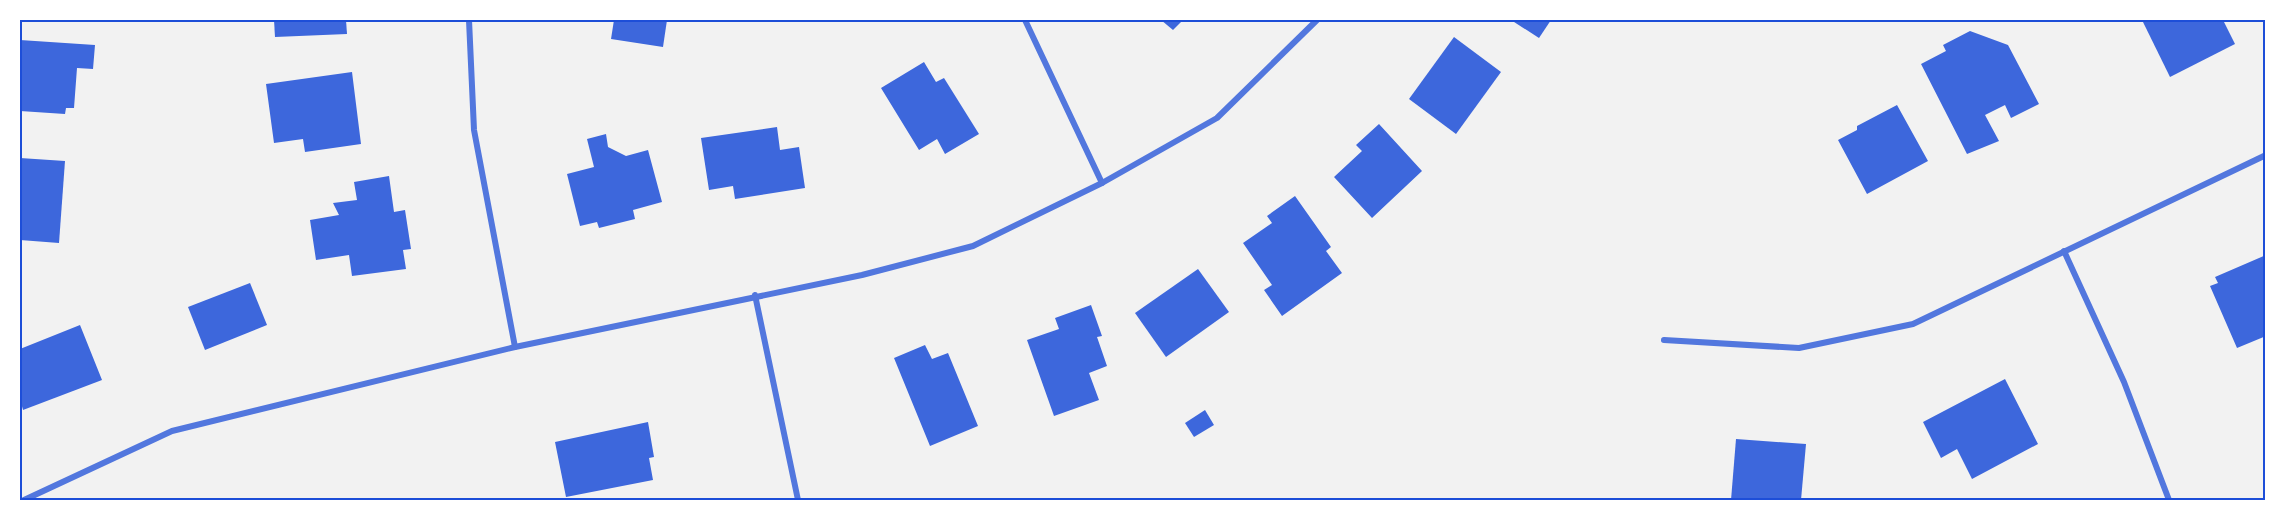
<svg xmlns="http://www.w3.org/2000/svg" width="2285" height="520" viewBox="0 0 2285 520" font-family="'Golos Text',sans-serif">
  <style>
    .building { fill: #3d67dc }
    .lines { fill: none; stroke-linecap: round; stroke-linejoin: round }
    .minor { stroke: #5277de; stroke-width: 6 }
    .neatline { fill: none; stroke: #1d4ed8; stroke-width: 2 }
  </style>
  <rect width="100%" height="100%" fill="#f2f2f2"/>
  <g class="building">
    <polygon points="274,20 346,20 347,34 275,37"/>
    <polygon points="614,20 667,20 663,47 611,39"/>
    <polygon points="1161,20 1183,20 1173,30"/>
    <polygon points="1511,20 1551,20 1539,38"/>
    <polygon points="2142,20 2223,20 2235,44 2170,77"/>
    <polygon points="1970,31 2008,45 2039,104 2011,118 2005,105 1985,115 1999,141 1967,154 1921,64 1946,51 1943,45"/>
    <polygon points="1454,37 1501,72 1456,134 1409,99"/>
    <polygon points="20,40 95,45 93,69 77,68 74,108 66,108 65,114 20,111"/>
    <polygon points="924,62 936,82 944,78 979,134 945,154 937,139 919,150 881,88"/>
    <polygon points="352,72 361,144 305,152 303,139 274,143 266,84"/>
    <polygon points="1897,105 1928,161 1867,194 1838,140 1857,130 1857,126"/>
    <polygon points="1379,124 1422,171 1372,218 1334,177 1362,151 1356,145"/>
    <polygon points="777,127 780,150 799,147 805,188 735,199 733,186 709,190 701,138"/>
    <polygon points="606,134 608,147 626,156 648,150 662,202 633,210 635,219 599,228 597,222 580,226 567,174 594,167 587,139"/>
    <polygon points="20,158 65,161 59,243 20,240"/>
    <polygon points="389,176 394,212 405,210 411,249 403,250 406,269 352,276 349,255 316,260 310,220 339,215 333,203 357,200 354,182"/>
    <polygon points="1295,196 1331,247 1326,251 1342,273 1282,316 1264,290 1272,285 1243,243 1272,223 1267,216"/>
    <polygon points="2266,255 2266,336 2237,348 2210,286 2218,283 2215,277"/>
    <polygon points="1198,269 1229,312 1166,357 1135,313"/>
    <polygon points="250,283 267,325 205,350 188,307"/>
    <polygon points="1091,305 1102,336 1097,337 1107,366 1089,373 1099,400 1054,416 1027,340 1059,329 1055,318"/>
    <polygon points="80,325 102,380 23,410 20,399 20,349"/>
    <polygon points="925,345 932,359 948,353 978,426 930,446 894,358"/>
    <polygon points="2005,379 2038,444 1972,479 1957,449 1941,458 1923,422"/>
    <polygon points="1205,410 1214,425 1194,437 1185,423"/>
    <polygon points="648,422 654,457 649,458 653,480 566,497 555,442"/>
    <polygon points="1736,439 1806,444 1801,500 1731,500"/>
  </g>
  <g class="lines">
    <g class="minor">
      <polyline points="469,20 474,130 515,347"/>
      <polyline points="1025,20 1102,183"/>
      <polyline points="2064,251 2124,382 2169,500"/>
      <polyline points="755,295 798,500"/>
      <polyline points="1664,340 1799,348 1913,324 2266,155"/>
      <polyline points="24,500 172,431 515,347 862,275 973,246 1102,183 1217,118 1317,20"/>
    </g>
  </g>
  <rect width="2285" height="520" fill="none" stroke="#ffffff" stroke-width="42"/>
  <rect x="21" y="21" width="2243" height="478" class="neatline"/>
</svg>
